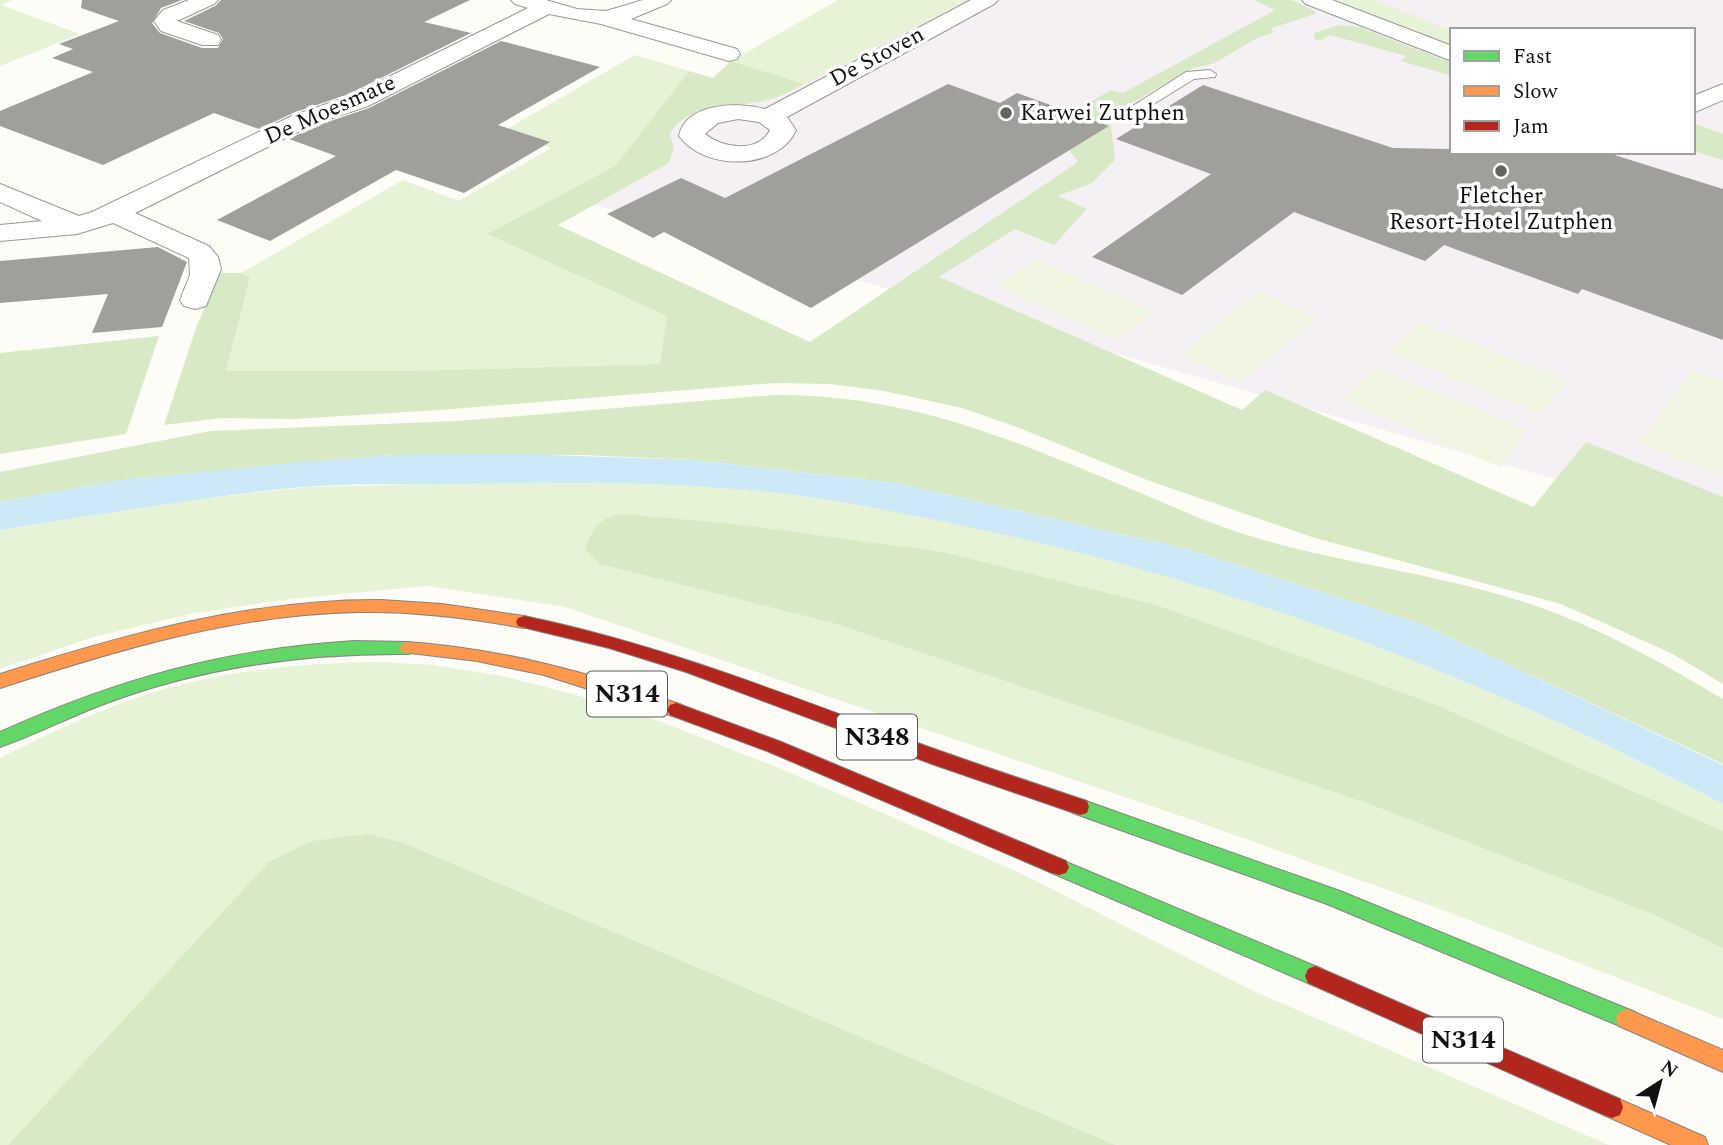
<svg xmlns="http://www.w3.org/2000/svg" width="1723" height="1145" viewBox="0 0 1723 1145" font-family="Spectral,serif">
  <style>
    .industrial { fill: #f5f0f3; fill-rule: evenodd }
    .green { fill: #e7f3d7 }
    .forest { fill: #d8eac5 }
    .pitch { fill: #f0f6e1 }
    .water { fill: #cde8f7 }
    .building { fill: #a19f9c }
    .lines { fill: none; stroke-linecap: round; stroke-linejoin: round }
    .lane-casing { stroke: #979795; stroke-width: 2 }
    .street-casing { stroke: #979795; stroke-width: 2 }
    .fast-casing { stroke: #858482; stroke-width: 2 }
    .slow-casing { stroke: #858482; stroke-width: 2 }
    .jam-casing { stroke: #858482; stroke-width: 2 }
    .lane { fill: #fffffe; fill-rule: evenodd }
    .street { fill: #fffffe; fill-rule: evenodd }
    .fast { fill: #63d668; fill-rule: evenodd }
    .slow { fill: #ff974d; fill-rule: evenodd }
    .jam { fill: #b3261e; fill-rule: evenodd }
    .poi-dot { fill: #646362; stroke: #fff; stroke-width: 2.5 }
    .labels { text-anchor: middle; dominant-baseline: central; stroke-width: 7; stroke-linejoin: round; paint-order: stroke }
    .far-street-label { font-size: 23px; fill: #111; stroke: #fff }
    .far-poi-label { font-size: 23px; fill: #111; stroke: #fff; text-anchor: start }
    .shield { fill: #fff; stroke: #585858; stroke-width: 2 }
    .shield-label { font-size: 26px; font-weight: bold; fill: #111 }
  </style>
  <rect width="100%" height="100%" fill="#fdfcf7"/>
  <path class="industrial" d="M 950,0 L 1723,0 L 1723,527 L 573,199 L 673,114 ZM 1452,30 L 1693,30 L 1693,152 L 1452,152 Z"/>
  <g class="green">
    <polygon points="0,0 12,0 1,5 80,34 0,66"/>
    <polygon points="838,0 969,0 804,84 731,61"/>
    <polygon points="1329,0 1374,0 1452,31 1452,47"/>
    <polygon points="635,55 689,71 615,166 487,234 667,316 661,364 406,371 226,371 250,279 241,273 403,180 459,201 551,148 505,130"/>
    <path d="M 526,482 C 601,484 678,481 753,490 C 1090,529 1424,645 1723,804 L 1723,1019 L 1443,910 L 1201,823 L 565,607 L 428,586 L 289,599 L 190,614 L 93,637 L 0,669 L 0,530 L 195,500 L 306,487 Z"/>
    <path d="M 377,662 L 433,665 L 503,676 L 573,694 L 659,721 L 784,770 L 1018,872 L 1251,990 L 1609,1145 L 1116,1145 L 404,843 L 8,1145 L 0,1145 L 0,758 C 53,731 109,705 167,688 C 236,669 306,663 377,662 Z"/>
  </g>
  <g class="forest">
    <path d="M 1254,0 L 1291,0 L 1315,11 L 1315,14 L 1272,28 L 1273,33 L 1257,38 L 1213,64 L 1192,68 L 1110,116 L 1115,160 L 1092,183 L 1058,196 L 1087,209 L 1054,245 L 1015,229 L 939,277 L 1242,410 L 1265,390 L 1533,507 L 1586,442 L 1723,497 L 1723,684 L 1671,653 L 1561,604 L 1315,538 L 1147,480 L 1014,426 L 962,408 L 884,391 L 830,384 L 774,383 L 440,410 L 294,419 L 222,418 L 164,425 L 197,325 L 220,273 L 241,273 L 250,278 L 226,371 L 406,371 L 660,364 L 667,316 L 487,234 L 615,166 L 689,71 L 713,78 L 731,61 L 804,84 C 791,91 778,98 764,101 C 734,108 687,102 670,134 L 674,148 L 669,163 L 558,225 L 810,342 L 1078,162 L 1051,125 L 1111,90 L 1123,93 L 1275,10 Z"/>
    <polygon points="1339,25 1359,27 1452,63 1452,76 1401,61 1406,56 1330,35 1320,41 1314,39 1314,33"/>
    <polygon points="1693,123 1723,134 1723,160 1693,151"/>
    <polygon points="159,336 126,434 0,454 0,353"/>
    <path d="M 774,395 C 913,394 1019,443 1143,494 C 1181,510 1218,527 1257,538 C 1350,565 1448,575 1539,607 C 1604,630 1664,664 1723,699 L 1723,764 L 1421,624 L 1191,550 L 896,483 L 694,460 L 583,455 L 394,455 L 122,480 L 0,502 L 0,472 L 211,431 L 458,421 Z"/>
    <path d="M 621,514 L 735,524 L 943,552 L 1156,605 L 1434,704 L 1723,831 L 1723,948 L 1655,915 L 1372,805 L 837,624 L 600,564 L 585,549 C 594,526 596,520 621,514 Z"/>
    <polygon points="367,834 404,843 1116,1145 8,1145 269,862 312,841"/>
  </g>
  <g class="pitch">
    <polygon points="1035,260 1155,311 1119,340 998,286"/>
    <polygon points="1257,292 1317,317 1242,382 1181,355"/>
    <polygon points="1418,322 1567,380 1542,414 1389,352"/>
    <polygon points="1374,367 1528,430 1500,467 1343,399"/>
    <polygon points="1691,370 1723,381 1723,469 1719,475 1639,443"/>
  </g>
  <path class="water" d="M 516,454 L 694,460 L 896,483 L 1191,550 L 1421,624 L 1723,765 L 1723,804 C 1488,679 1247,588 987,531 C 908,514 829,497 749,490 C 651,481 552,482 454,484 C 403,485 352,483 301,487 C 200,497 100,515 0,530 L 0,502 L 122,480 L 293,463 L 394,455 Z"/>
  <g class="building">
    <polygon points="82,0 182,0 161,8 152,23 160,33 202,48 218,48 223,39 219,33 184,21 215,6 221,0 470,0 424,22 471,33 349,94 293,113 259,129 214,113 103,165 0,126 0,111 93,72 52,58 73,49 59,44 119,21 81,8"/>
    <polygon points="501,41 600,67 498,125 550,142 464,193 396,170 270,241 217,220 336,156 289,139 313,127 369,108"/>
    <polygon points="948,84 1000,103 1017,93 1109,126 811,308 664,232 653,238 607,214 681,178 725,198"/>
    <polygon points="1203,85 1393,148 1452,149 1452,152 1605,152 1723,189 1723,340 1582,289 1578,294 1444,245 1425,261 1294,212 1182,295 1092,257 1211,174 1116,139"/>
    <polygon points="158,247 187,262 162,327 92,333 108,294 0,303 0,261"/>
  </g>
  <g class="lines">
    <defs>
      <polygon id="lane" points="1210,70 1216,74 1215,77 1194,79 1126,121 1116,121 1114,118 1186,72"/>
      <g id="street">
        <polygon points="189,0 218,0 214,4 177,21 218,35 221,40 218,45 202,45 161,31 154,21 163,10"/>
        <polygon points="511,0 546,0 577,9 606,11 643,0 671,0 667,4 631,19 737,49 740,54 737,59 729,61 601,24 549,14 368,106 312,125 135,213 209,246 218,257 221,269 206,306 195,309 184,306 180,300 190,275 189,258 113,223 77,234 0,241 0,225 42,221 0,202 0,184 79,216 92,212 294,115 350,96 528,8 515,4"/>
        <path d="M 971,0 L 998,0 L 994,4 L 787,117 L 796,130 C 778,171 704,171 679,136 C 685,102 740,102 765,109 ZM 738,119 L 759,122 L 770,130 C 758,154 722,148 705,134 L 718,123 Z"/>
        <polygon points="1302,0 1332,0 1452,46 1452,61 1306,4"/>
        <polygon points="1723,84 1723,100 1693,113 1693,96"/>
      </g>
      <g id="fast">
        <path d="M 354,641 L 408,642 L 414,644 L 416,648 L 414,652 L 408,654 C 303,653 202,667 104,704 C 69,717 35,735 0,747 L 0,732 C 118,679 224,649 354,641 Z"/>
        <polygon points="1080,799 1340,891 1635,1012 1638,1019 1635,1026 1627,1029 1327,904 1073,813 1071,807 1073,801"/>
        <polygon points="1059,859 1322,969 1325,976 1322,983 1315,986 1308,983 1052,873 1049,867 1052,861"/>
      </g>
      <g id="slow">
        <path d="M 381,600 L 442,604 L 524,616 L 530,618 L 532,622 L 530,626 L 524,628 C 470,618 415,611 359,612 C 235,614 117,650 0,688 L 0,674 C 124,635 249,599 381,600 Z"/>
        <path d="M 408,642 C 503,649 592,673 682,705 L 685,710 L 682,715 L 676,717 L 544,675 L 477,661 L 402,652 L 400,648 L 402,644 Z"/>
        <polygon points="1627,1009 1723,1050 1723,1072 1619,1026 1616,1019 1619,1012"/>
        <polygon points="1612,1096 1705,1137 1708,1145 1671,1145 1604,1115 1601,1107 1604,1099"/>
      </g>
      <g id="jam">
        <path d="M 524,616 C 650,642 769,688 890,733 C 955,757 1021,779 1087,801 L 1089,807 L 1087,813 L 1080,815 L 932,764 L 686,672 L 609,648 L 518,626 L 516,622 L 518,618 Z"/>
        <polygon points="676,703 779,741 1066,861 1069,867 1066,873 1059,875 1052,873 767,751 670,715 667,710 670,705"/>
        <polygon points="1315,966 1620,1099 1623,1107 1620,1115 1612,1118 1604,1115 1308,983 1305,976 1308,969"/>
      </g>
    </defs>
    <use href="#lane" class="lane-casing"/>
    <use href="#street" class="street-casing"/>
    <use href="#fast" class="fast-casing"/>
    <use href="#slow" class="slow-casing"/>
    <use href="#jam" class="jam-casing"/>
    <use href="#lane" class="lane"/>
    <use href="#street" class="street"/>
    <use href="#fast" class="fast"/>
    <use href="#slow" class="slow"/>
    <use href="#jam" class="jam"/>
  </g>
  <g class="poi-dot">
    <circle cx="1006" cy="113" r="7"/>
    <circle cx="1501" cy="171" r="7"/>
  </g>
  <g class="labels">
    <g class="far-street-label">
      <text transform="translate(877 57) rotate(-28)">De Stoven</text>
      <text transform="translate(330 110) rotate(-24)">De Moesmate</text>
    </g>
    <g class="far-poi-label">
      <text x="1020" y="113">Karwei Zutphen</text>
      <text x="1501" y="196" text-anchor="middle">Fletcher<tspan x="1501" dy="26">Resort-Hotel Zutphen</tspan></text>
    </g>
    <g class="shield">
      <rect x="587" y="671.5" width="80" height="45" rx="5"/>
      <rect x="837" y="714.5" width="80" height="45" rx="5"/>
      <rect x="1423" y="1017.5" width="80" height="45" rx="5"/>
    </g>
    <g class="shield-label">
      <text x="627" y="694">N314</text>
      <text x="877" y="737">N348</text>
      <text x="1463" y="1040">N314</text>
    </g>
  </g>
  <rect x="1450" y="28" width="245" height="126" fill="#ffffff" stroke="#a0a0a0" stroke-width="2"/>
  <rect x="1464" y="51" width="35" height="10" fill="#63d668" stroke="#a0a0a0" stroke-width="2"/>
  <text x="1513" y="63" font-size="21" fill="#111111">Fast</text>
  <rect x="1464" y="86" width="35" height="10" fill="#ff974d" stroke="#a0a0a0" stroke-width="2"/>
  <text x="1513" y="98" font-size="21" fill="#111111">Slow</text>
  <rect x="1464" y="121" width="35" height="10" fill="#b3261e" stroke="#a0a0a0" stroke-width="2"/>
  <text x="1513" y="133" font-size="21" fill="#111111">Jam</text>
  <g transform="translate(1660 1082) rotate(36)" stroke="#ffffff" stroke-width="5" paint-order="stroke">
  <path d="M0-5L12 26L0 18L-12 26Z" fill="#111111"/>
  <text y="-10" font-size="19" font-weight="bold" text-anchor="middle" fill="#111111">N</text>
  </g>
</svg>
